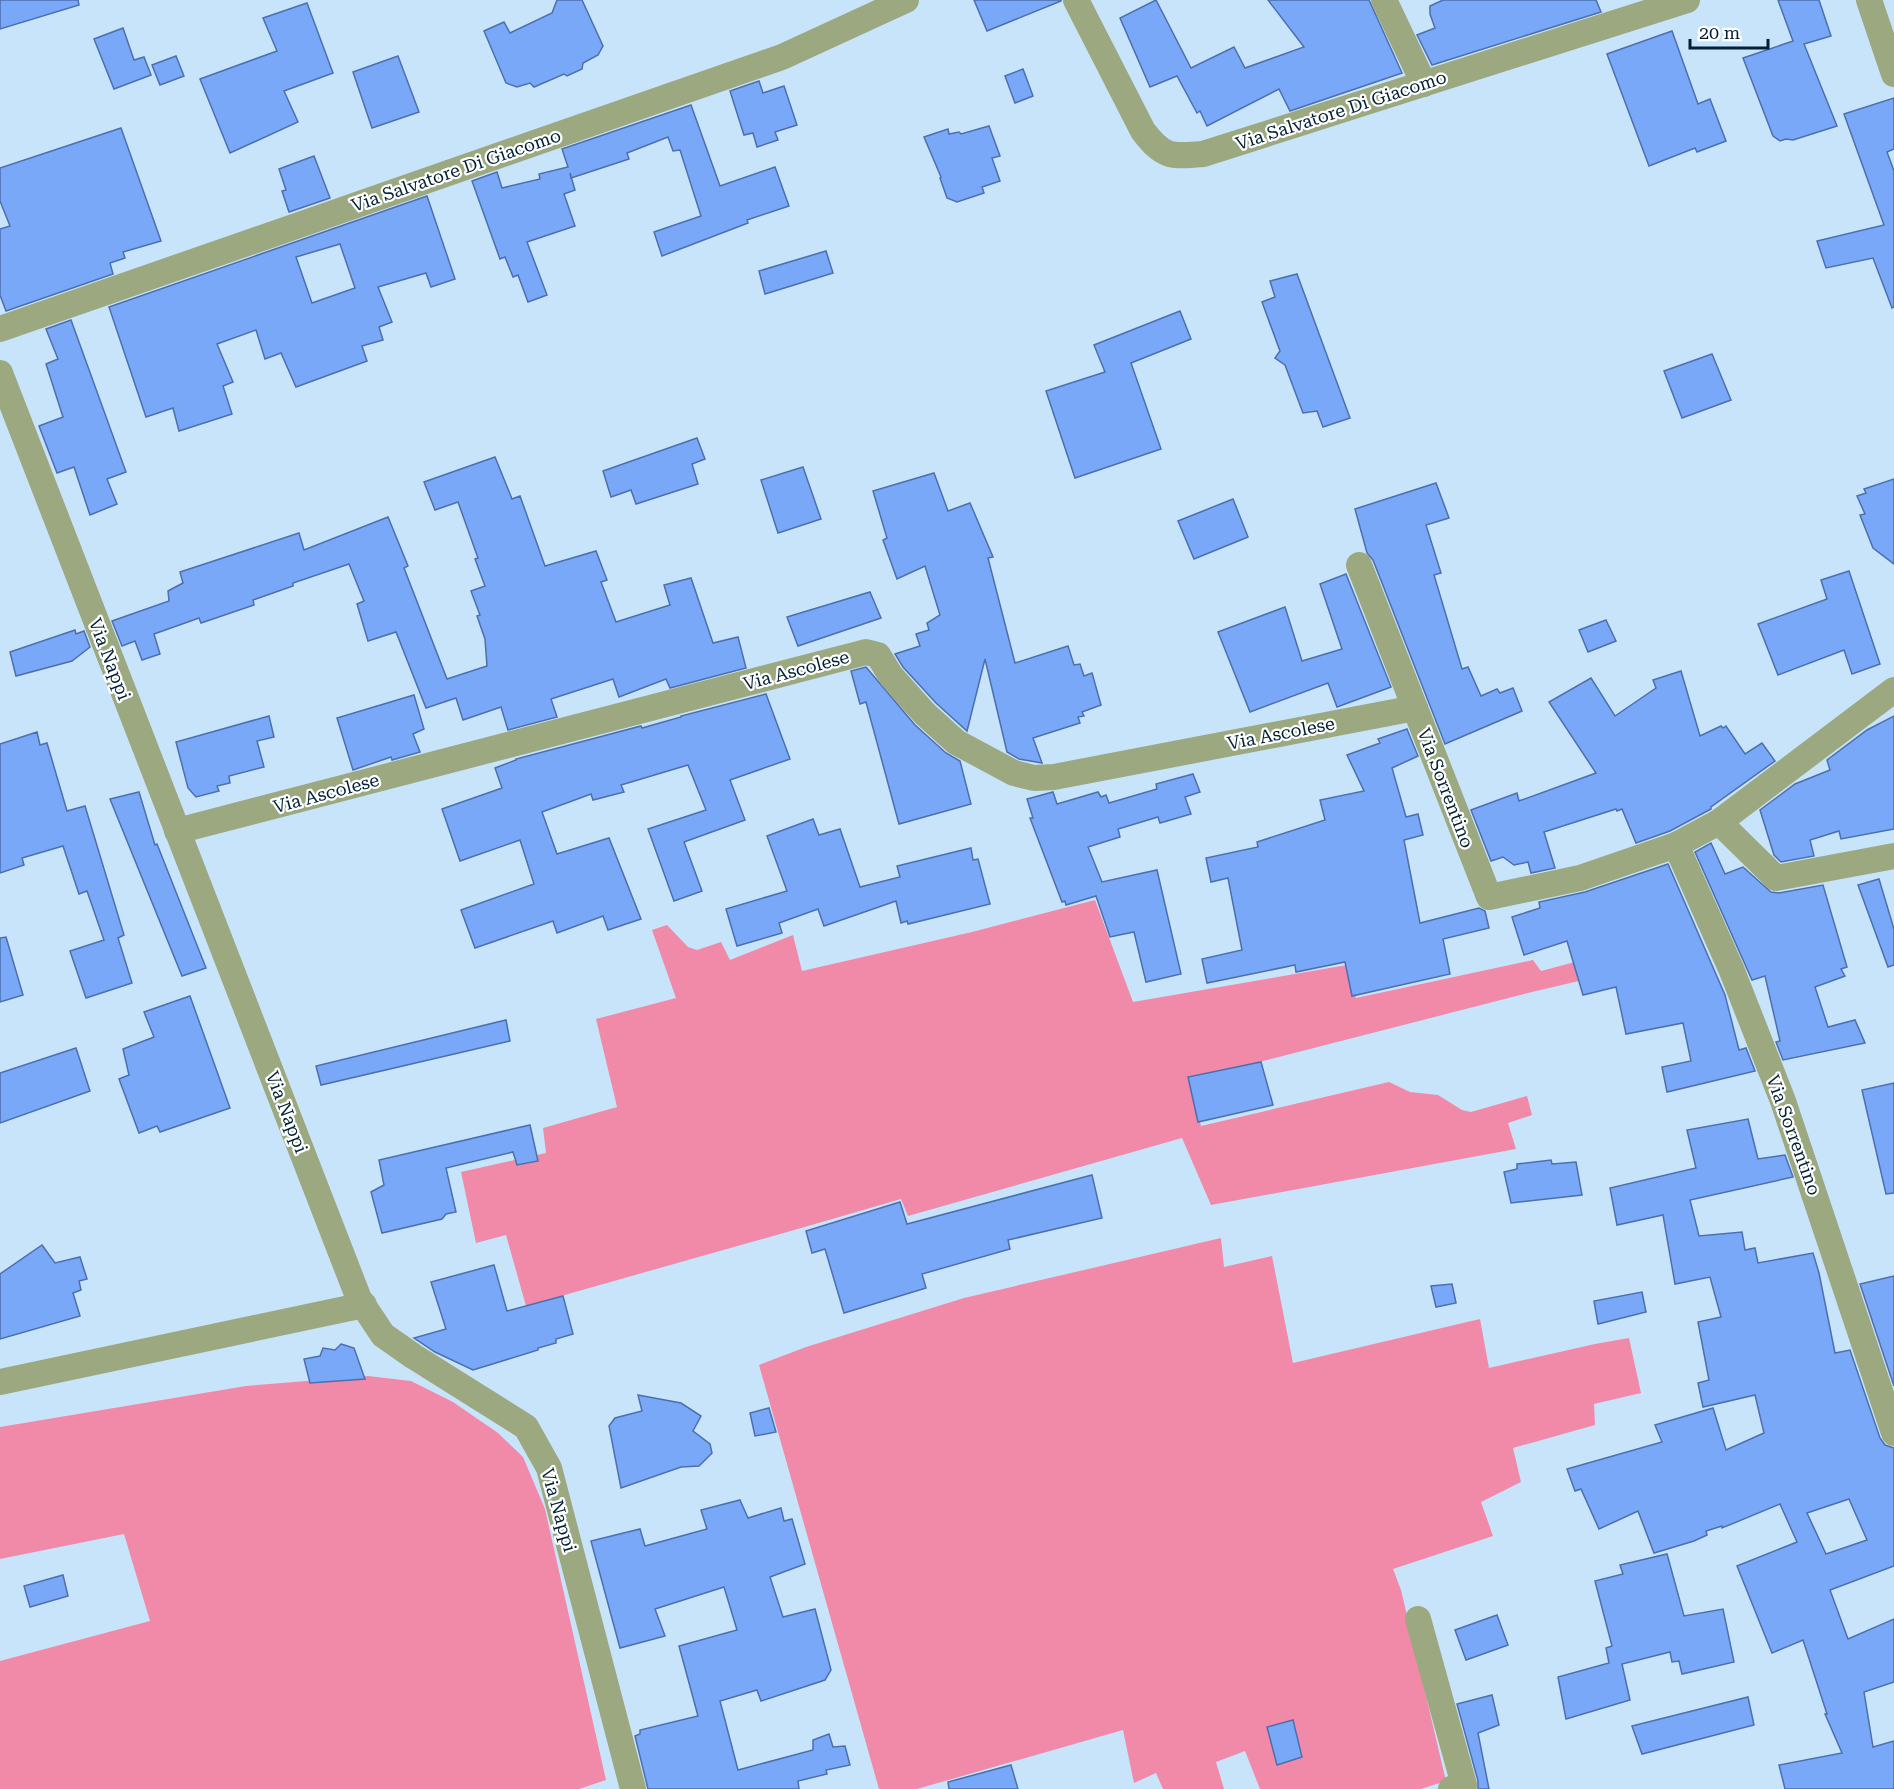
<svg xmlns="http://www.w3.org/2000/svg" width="1894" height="1789" viewBox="0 0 1894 1789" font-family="'Roboto Serif',serif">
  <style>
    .forest { fill: #f18aa9 }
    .building { fill: #7aa8f9; stroke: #4c6fad; stroke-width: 1.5; fill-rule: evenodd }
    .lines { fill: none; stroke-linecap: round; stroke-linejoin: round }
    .street { stroke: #9ca87f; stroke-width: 26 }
    .labels { text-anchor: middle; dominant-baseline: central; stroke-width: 4.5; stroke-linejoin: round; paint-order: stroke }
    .street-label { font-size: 18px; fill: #012034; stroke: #fff }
  </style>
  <rect width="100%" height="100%" fill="#c8e4fa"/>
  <g class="forest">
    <path d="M 1095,900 L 1133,1002 L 1347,965 L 1356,998 L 1533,960 L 1541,971 L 1673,936 L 1681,957 L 1532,992 L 1189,1080 L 1201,1126 L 1389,1082 L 1410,1092 L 1438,1095 L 1462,1110 L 1471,1112 L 1527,1096 L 1532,1115 L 1508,1123 L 1516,1149 L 1211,1205 L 1182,1138 L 908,1216 L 901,1199 C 776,1236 651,1270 526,1306 L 506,1235 L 476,1243 L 461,1172 L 546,1153 L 543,1128 L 617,1107 L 596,1019 L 676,998 L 652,930 L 667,925 L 688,947 L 697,950 L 721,942 L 730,960 L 793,935 L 802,971 L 972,932 Z"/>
    <polygon points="1221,1238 1224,1267 1272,1256 1293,1363 1480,1319 1489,1368 1595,1344 1629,1338 1641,1393 1594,1404 1595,1425 1513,1448 1521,1482 1481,1502 1493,1536 1393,1569 1401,1590 1446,1781 1421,1789 1260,1789 1245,1751 1216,1762 1224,1789 1163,1789 1156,1773 1134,1783 1123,1730 917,1789 879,1789 759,1365 806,1347 964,1298"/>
    <polygon points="368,1376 411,1381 453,1402 498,1433 523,1457 545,1509 606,1780 579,1789 0,1789 0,1661 150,1621 124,1534 0,1559 0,1427 246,1386"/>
  </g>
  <g class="building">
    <polygon points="0,0 78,0 79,5 0,29"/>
    <polygon points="557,0 582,0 603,46 598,55 583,63 582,69 567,76 564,74 534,87 530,83 517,87 506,83 484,31 504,22 510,33 552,13"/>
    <polygon points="974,0 1061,0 1061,1 987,31"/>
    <polygon points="1156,0 1191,68 1234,47 1245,68 1304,47 1268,0 1369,0 1402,73 1290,111 1279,89 1207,126 1200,111 1197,113 1177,76 1150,87 1120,18"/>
    <polygon points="1443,0 1596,0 1601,12 1432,65 1417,35 1435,28 1430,14 1430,6"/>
    <polygon points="1778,0 1819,0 1831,36 1804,44 1837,126 1793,140 1786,139 1780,141 1773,136 1743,58 1793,41"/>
    <polygon points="307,3 333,73 284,91 298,122 230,153 200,79 277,51 263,18"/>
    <polygon points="123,28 134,60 144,57 151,75 114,89 94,39"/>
    <polygon points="1672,31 1698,104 1710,99 1726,141 1697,152 1695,148 1649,166 1607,54"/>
    <polygon points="176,56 184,76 160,85 152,65"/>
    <polygon points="398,56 419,112 372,128 353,72"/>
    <polygon points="1023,69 1033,96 1015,103 1005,76"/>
    <polygon points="759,81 763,93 784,86 797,125 775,132 778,140 757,147 753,133 744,135 730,91"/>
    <polygon points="1894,98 1894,149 1887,152 1894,171 1894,307 1892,308 1873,258 1826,268 1817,241 1884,225 1844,114"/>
    <polygon points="691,105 720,186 775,167 789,206 747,220 748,223 662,256 654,232 701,216 680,150 673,151 668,137 627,153 629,159 571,178 570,173 575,190 564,194 575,226 527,242 547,295 528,302 518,275 513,277 505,257 500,259 472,181 497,172 502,188 540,179 539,174 568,167 562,149"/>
    <polygon points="989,126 1000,156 992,158 1000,181 982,187 984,193 957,202 947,198 940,178 941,177 924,137 948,129 949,134 959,132 961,134"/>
    <polygon points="121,128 161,241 123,252 125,258 110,263 113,274 6,311 0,295 0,229 10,226 0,201 0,168"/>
    <polygon points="314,156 330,198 289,212 282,191 286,190 279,169"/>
    <path d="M 427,196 L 455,279 L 431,287 L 426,273 L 378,287 L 392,322 L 379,327 L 383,340 L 362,346 L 367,361 L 296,387 L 281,353 L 265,359 L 256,330 L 217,344 L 233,382 L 223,386 L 232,414 L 179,431 L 173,408 L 146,417 L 109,307 ZM 340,244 L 355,288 L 312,303 L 296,257 Z"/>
    <polygon points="826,251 833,273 765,294 759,271"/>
    <polygon points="1297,274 1350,418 1323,427 1317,411 1303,413 1285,365 1275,358 1280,351 1262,302 1275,297 1270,281"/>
    <polygon points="1180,311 1191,339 1131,363 1161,449 1075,478 1046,391 1105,372 1094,345"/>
    <polygon points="71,320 126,472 107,479 117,504 90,515 74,467 57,473 39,426 63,417 46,364 58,359 46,329"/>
    <polygon points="1712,354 1731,400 1682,418 1664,371"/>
    <polygon points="697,438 705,459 692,464 698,484 636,504 631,490 611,497 603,471"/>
    <polygon points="495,457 512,499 520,496 545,566 596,551 607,580 601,582 616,622 670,605 664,585 691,578 713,643 738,637 746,668 670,688 666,679 619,697 613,679 551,699 557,717 508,730 501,707 463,720 456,698 426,708 396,632 368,641 357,604 364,601 349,564 293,583 293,586 253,600 254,605 201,623 199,618 154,634 160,654 142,660 135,641 122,646 112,621 169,601 168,591 183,583 180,572 299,533 304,550 388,517 408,566 404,568 447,679 487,666 485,639 477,616 480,615 471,591 485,586 475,559 478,558 458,502 435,510 424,482"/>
    <polygon points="803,467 821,519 778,533 761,480"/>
    <polygon points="934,473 948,511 970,503 993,557 988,558 1015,663 1068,646 1074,665 1080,664 1084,676 1092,673 1101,705 1082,712 1084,716 1078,717 1080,723 1033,738 1042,763 1019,759 1007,752 985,659 967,731 936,703 903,667 895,654 920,646 916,634 929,630 927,623 940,615 925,566 897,579 883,540 887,538 873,491"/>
    <polygon points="1894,479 1894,564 1873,548 1860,515 1865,514 1857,496 1866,493 1864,489"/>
    <polygon points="1436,483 1449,518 1426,525 1441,573 1434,575 1462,669 1468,667 1481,696 1497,689 1500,693 1513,688 1522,711 1445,744 1373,560 1367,553 1355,509"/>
    <polygon points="1233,499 1248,537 1194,559 1178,521"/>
    <polygon points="1849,571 1880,664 1852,674 1844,650 1778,675 1758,624 1827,599 1821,580"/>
    <polygon points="1346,574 1391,687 1337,707 1328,683 1250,712 1218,632 1285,607 1302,661 1342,649 1320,584"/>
    <polygon points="870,592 881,618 798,646 787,617"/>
    <polygon points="1606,620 1616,641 1588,652 1579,630"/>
    <polygon points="75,630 76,634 84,631 90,647 72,661 16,676 10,652"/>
    <polygon points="866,667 915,725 946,753 960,761 971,804 899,824 866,702 860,704 851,671"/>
    <polygon points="1681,671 1700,736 1721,726 1723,728 1726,726 1745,754 1762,743 1775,761 1711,807 1711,809 1670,831 1636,843 1622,809 1617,811 1616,809 1544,832 1555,868 1531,873 1528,862 1514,865 1503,857 1491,861 1471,810 1517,793 1519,801 1596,773 1549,702 1591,678 1615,716 1656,688 1653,680"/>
    <polygon points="766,694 790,759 730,780 745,820 684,842 702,891 674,901 648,829 706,810 688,765 621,785 624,792 593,800 591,794 542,812 557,854 609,838 641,919 608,930 603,916 557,933 553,921 475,948 461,910 534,884 520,840 460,861 442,809 502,788 495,768 516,760 516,759 641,726 642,728 681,717 681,716"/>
    <polygon points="414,695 424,729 413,734 420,752 392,760 391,757 353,770 337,718"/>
    <polygon points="269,716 274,737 257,741 264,767 229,776 230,783 217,786 219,791 196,797 188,788 176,742"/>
    <polygon points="1894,716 1894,829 1841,839 1839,831 1810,840 1814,856 1781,862 1774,855 1760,810 1795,784 1830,770 1827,760 1867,730"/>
    <polygon points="1407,729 1418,756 1392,768 1406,817 1418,814 1423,835 1404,840 1420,923 1479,908 1485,911 1489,928 1443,939 1450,974 1352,996 1345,962 1296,972 1295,965 1207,983 1202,959 1242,950 1228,878 1211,882 1206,858 1258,847 1257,842 1325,820 1320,800 1364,791 1347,755 1380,743 1378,739"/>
    <polygon points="37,732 40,745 47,743 67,811 85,806 124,935 118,938 132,983 86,998 70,951 104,940 87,891 79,894 63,846 22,858 24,865 0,873 0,744"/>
    <polygon points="1193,774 1200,792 1185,797 1191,814 1160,823 1158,817 1118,829 1120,837 1088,847 1102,882 1157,870 1181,974 1146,982 1134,932 1110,937 1096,896 1066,905 1065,901 1062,902 1030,818 1033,818 1027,799 1053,792 1057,804 1098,792 1101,797 1106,795 1109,803 1157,789 1156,784"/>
    <polygon points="139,792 155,845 157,844 206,968 182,976 110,799"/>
    <polygon points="813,819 819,835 840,829 860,887 900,877 897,866 971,848 973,860 978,859 990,904 908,924 907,921 901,923 896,901 824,926 818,909 779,923 782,933 737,946 726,909 787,891 767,836"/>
    <polygon points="1711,843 1725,874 1743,867 1771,892 1779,893 1823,885 1847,967 1841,969 1845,976 1815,987 1828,1027 1855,1020 1865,1043 1783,1060 1776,1042 1780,1041 1765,976 1752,980 1695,852"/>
    <polygon points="1668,864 1725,995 1739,1050 1746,1048 1755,1071 1667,1092 1662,1067 1691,1061 1683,1023 1626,1034 1616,987 1583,995 1567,941 1524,955 1512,917 1540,908 1539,902 1585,892"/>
    <polygon points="1879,879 1894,929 1894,965 1888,967 1858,885"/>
    <polygon points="6,937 23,995 0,1002 0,938"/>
    <polygon points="190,996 230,1108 160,1132 157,1126 139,1133 119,1079 129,1075 123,1049 154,1037 144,1012"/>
    <polygon points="506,1020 510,1041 321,1085 316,1066"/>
    <polygon points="76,1048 90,1091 0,1123 0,1073"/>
    <polygon points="1261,1062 1273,1105 1198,1122 1188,1077"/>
    <polygon points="1894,1083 1894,1193 1886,1194 1862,1090"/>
    <path d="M 1748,1119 L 1758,1159 L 1785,1155 L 1793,1177 L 1690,1200 L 1699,1236 L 1742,1232 L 1745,1250 L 1755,1248 L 1758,1263 L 1813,1253 L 1819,1273 L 1835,1353 L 1850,1350 L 1880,1438 L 1885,1445 L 1894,1448 L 1894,1566 L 1830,1590 L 1848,1639 L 1894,1619 L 1894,1682 L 1864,1692 L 1873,1747 L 1894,1741 L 1894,1789 L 1785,1789 L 1779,1765 L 1842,1753 L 1825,1714 L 1827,1714 L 1803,1640 L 1772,1653 L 1737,1566 L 1797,1542 L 1780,1504 L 1722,1528 L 1722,1526 L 1706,1531 L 1707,1535 L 1694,1541 L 1654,1553 L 1638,1511 L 1599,1529 L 1581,1489 L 1575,1491 L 1567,1469 L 1662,1442 L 1655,1425 L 1713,1408 L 1726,1450 L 1764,1433 L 1755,1395 L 1703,1407 L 1698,1383 L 1709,1380 L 1698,1322 L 1721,1317 L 1710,1277 L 1675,1284 L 1663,1215 L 1617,1225 L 1610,1188 L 1696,1168 L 1687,1130 ZM 1849,1499 L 1867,1540 L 1826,1554 L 1807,1513 Z"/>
    <polygon points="530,1125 538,1161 517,1165 513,1152 446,1168 456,1212 446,1214 442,1219 382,1233 371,1192 384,1185 379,1160"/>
    <polygon points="1551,1160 1552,1164 1576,1162 1582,1195 1511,1203 1504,1172 1517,1169 1517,1164"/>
    <polygon points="1092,1175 1102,1218 1008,1240 1010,1249 922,1274 926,1288 844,1313 825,1249 812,1253 806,1231 900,1202 907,1224"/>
    <polygon points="42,1245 55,1263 80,1257 87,1279 79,1281 81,1290 73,1293 80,1316 0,1339 0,1274"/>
    <polygon points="494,1265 507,1311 563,1296 573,1334 556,1339 556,1343 538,1348 538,1350 473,1370 435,1352 414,1338 446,1329 431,1282"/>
    <polygon points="1894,1276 1894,1386 1860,1284"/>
    <polygon points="1452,1284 1456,1303 1436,1307 1431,1286"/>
    <polygon points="1642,1292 1646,1312 1598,1324 1594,1301"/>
    <polygon points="341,1344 354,1348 365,1379 310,1383 304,1359 320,1356 323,1348 335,1350"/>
    <polygon points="638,1395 681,1403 701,1416 693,1431 710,1444 712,1453 699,1466 681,1467 621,1488 609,1426 615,1418 642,1411"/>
    <polygon points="769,1408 776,1432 755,1436 750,1413"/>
    <polygon points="740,1500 748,1518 781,1508 784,1521 792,1519 805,1564 770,1577 783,1617 815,1609 831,1670 825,1680 761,1701 757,1690 720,1701 738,1770 813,1750 813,1740 829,1734 833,1747 845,1746 850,1765 826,1770 827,1774 798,1781 799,1789 648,1789 635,1736 640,1734 640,1730 698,1716 679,1646 737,1630 724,1587 655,1609 665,1636 620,1648 591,1541 640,1529 645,1546 707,1529 701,1510"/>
    <polygon points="1667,1554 1684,1616 1723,1609 1734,1662 1682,1674 1679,1661 1672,1662 1670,1652 1622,1664 1630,1700 1566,1719 1558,1677 1609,1663 1606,1648 1612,1646 1595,1581 1623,1574 1620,1565"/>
    <polygon points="63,1575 68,1596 30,1607 24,1586"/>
    <polygon points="1497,1615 1508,1645 1466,1660 1455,1630"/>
    <polygon points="1492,1695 1499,1725 1478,1733 1489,1789 1478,1789 1478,1781 1457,1704"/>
    <polygon points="1748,1697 1754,1725 1642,1754 1632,1726"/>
    <polygon points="1293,1720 1302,1757 1277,1765 1267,1727"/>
    <polygon points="1011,1765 1018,1789 949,1789 948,1782"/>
  </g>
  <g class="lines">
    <g class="street">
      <path d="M 1076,0 L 1143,131 C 1163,157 1170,157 1203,154 L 1687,0"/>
      <polyline points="1384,0 1424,84"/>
      <polyline points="1869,0 1894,74"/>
      <polyline points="0,329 782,57 906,0"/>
      <polyline points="0,373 359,1299 383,1335 413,1356 526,1427 549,1468 633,1789"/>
      <polyline points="1359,565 1489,897 1580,878 1676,845"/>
      <polyline points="1894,690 1719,822 1676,845 1732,971 1783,1101 1894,1433"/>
      <polyline points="1719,822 1776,878 1894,856"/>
      <polyline points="177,831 866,652 878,655 891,676 925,714 956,742 1014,773 1034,778 1054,777 1415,708"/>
      <polyline points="0,1382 364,1305"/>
      <polyline points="1418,1619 1464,1785 1451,1789"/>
    </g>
  </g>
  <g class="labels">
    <g class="street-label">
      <text transform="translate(1341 110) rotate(-18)">Via Salvatore Di Giacomo</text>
      <text transform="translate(456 170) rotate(-19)">Via Salvatore Di Giacomo</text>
      <text transform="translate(110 659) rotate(69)">Via Nappi</text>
      <text transform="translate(796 670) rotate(-15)">Via Ascolese</text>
      <text transform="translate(1281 733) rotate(-11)">Via Ascolese</text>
      <text transform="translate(1446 788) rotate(69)">Via Sorrentino</text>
      <text transform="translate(326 793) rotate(-15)">Via Ascolese</text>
      <text transform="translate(287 1112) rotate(69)">Via Nappi</text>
      <text transform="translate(1794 1135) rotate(70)">Via Sorrentino</text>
      <text transform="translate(559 1510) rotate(74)">Via Nappi</text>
    </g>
  </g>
  <path d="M1690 39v9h78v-9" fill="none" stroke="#012034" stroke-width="3"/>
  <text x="1699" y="39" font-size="18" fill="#012034" stroke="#ffffff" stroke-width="4.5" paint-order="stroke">20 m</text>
</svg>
